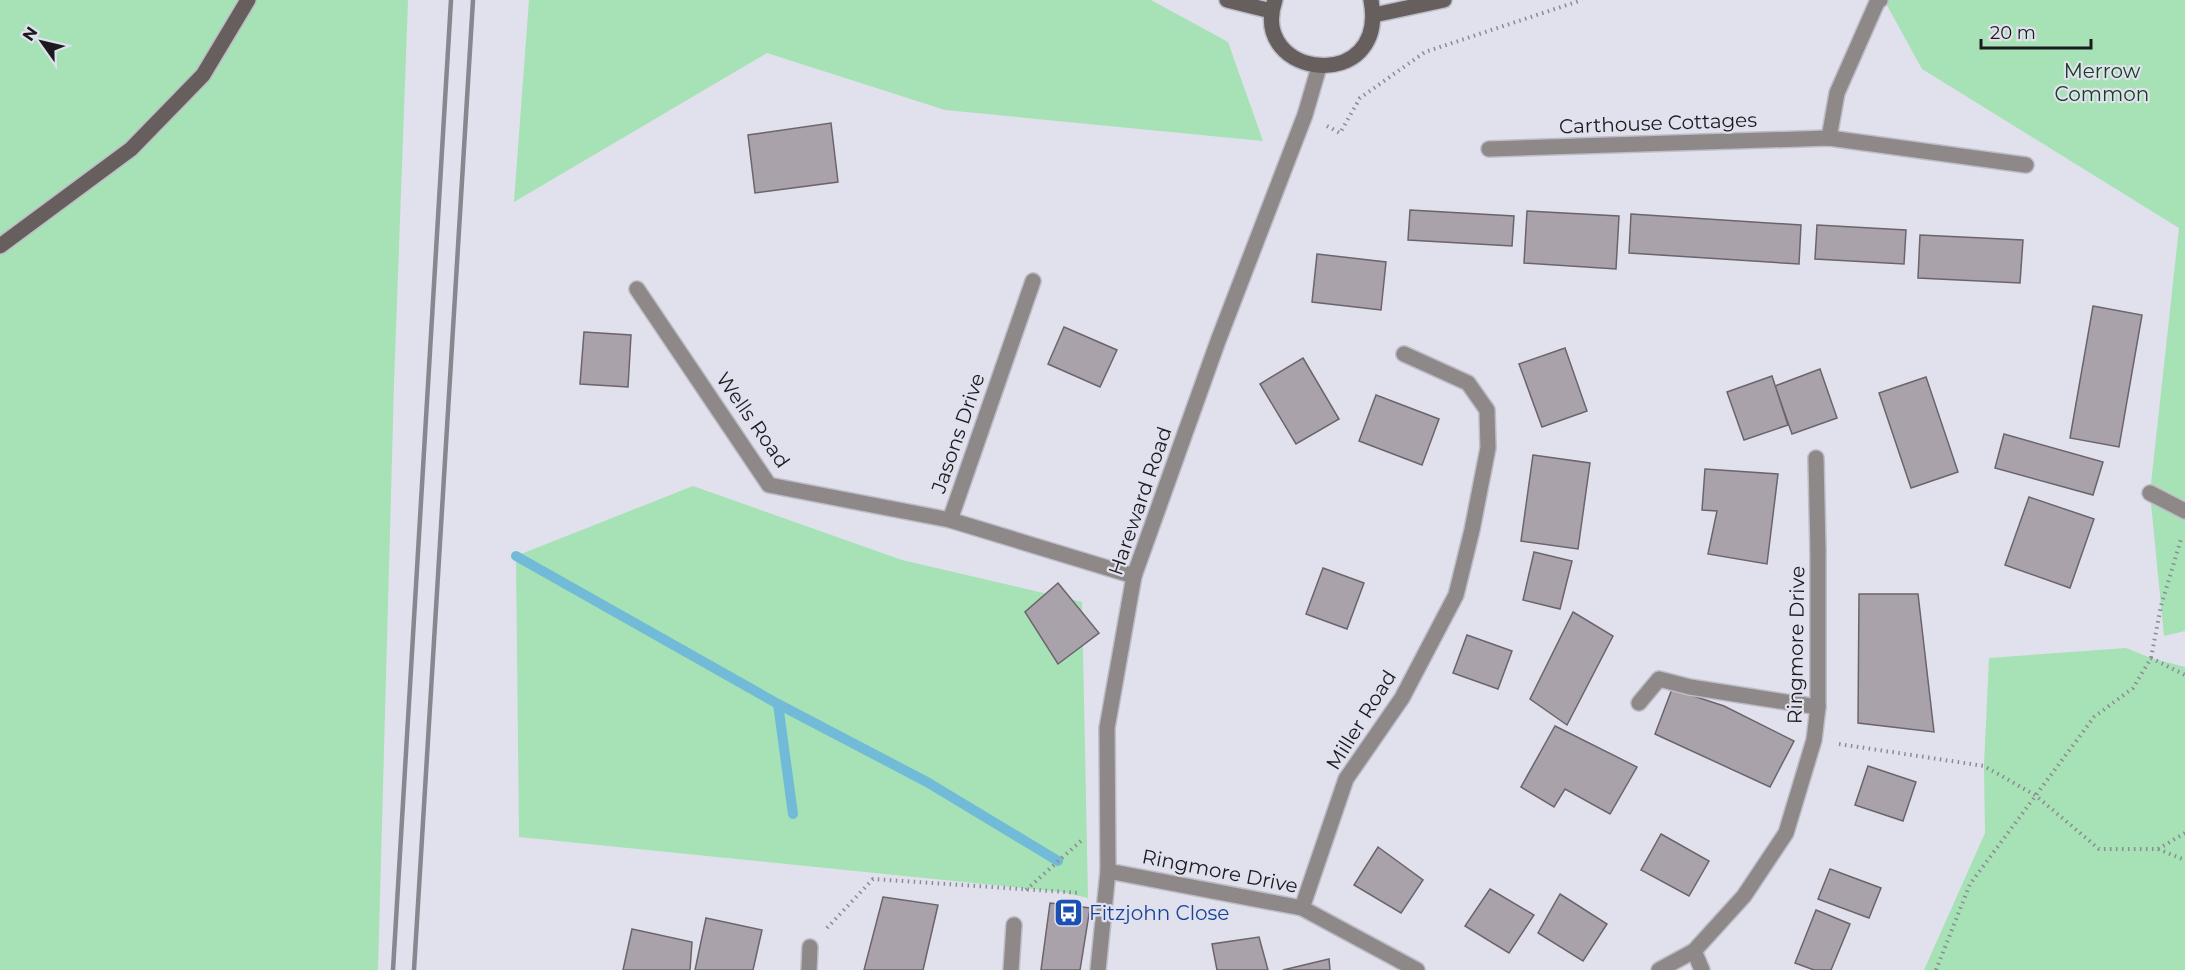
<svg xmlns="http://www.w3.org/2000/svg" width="2185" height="970" viewBox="0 0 2185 970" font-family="Montserrat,sans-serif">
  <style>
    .green { fill: #a7e1b6 }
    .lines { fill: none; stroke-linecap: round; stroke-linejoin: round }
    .stream { stroke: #71bbd8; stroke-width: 10 }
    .building { fill: #aaa2aa; stroke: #6b646b; stroke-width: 1.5 }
    .service-casing { stroke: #bdbdc7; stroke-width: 18 }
    .minor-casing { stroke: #bdbdc7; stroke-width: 18 }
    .tertiary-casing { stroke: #bdbdc7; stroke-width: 18 }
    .secondary-casing { stroke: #bdbdc7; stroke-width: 18 }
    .path { stroke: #8b8b93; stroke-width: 4; stroke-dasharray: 1.5 4.5; stroke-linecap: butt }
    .service { stroke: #8e8988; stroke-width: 15 }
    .minor { stroke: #8e8988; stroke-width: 15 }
    .tertiary { stroke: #8e8988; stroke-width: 15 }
    .secondary { stroke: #675f5e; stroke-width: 15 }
    .rail { stroke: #87878f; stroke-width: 4.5 }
    .labels { text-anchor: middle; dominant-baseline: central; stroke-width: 4.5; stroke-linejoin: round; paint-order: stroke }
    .park-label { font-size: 20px; fill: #154024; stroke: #e0e1ec }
    .street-label { font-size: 20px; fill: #1b1b1f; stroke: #e0e1ec }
    .transit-label { font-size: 20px; fill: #164399; stroke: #e0e1ec; text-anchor: start }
  </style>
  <rect width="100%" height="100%" fill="#e0e1ec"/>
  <g class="green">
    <polygon points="0,0 408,0 394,384 378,970 0,970"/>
    <polygon points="529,0 1151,0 1228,42 1263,141 945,110 767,53 514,202"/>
    <polygon points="1884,0 2185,0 2185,631 2164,636 2150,493 2179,228 1922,69"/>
    <polygon points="693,486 902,560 1082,602 1088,898 1062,892 519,837 516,556"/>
    <polygon points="2126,648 2151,658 2185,667 2185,970 1924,970 1985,833 1984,766 1989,658"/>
  </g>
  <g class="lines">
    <g class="stream">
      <polyline points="516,556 778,704 927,782 1058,861"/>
      <polyline points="778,704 793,814"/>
    </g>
  </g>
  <g class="building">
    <polygon points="831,123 838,182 755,193 748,135"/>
    <polygon points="1410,210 1514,216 1512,246 1408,240"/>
    <polygon points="1527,211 1619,216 1616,269 1524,263"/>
    <polygon points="1631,214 1801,225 1799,264 1629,253"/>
    <polygon points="1817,225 1906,230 1904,264 1815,259"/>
    <polygon points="1920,235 2023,240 2020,283 1918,278"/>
    <polygon points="1317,254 1386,262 1381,310 1312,302"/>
    <polygon points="2093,306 2142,315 2119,447 2070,438"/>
    <polygon points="1064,327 1117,350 1100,387 1048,364"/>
    <polygon points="584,332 631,335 628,387 580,384"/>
    <polygon points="1565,348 1587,411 1542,427 1519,364"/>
    <polygon points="1303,358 1339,419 1296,444 1260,384"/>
    <polygon points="1820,369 1837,418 1792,434 1775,386"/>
    <polygon points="1772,376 1788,425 1744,440 1727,392"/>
    <polygon points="1926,377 1958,472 1911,488 1879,393"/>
    <polygon points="1376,395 1439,419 1422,465 1359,441"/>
    <polygon points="2004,434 2103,462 2093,495 1995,468"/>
    <polygon points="1533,455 1590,463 1578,549 1521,541"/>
    <polygon points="1705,469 1778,474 1767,564 1708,554 1717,511 1702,510"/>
    <polygon points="2029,497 2094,519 2070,588 2005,565"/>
    <polygon points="1534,552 1572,561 1560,609 1523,600"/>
    <polygon points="1323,568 1364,583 1347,629 1306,614"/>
    <polygon points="1058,583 1099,633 1058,664 1025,612"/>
    <polygon points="1859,594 1918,594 1934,732 1858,723"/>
    <polygon points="1573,612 1613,636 1567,725 1530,699"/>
    <polygon points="1467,635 1512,651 1498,689 1453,673"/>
    <polygon points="1672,689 1724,706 1794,741 1770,787 1655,734"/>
    <polygon points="1555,726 1637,767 1610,814 1565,789 1554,807 1521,787"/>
    <polygon points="1868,766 1916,782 1903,821 1855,805"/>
    <polygon points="1661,834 1709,861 1689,896 1641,870"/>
    <polygon points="1378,847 1423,880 1401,913 1354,885"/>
    <polygon points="1830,869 1881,888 1869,918 1818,899"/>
    <polygon points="1490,889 1534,915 1509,953 1465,926"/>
    <polygon points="1560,894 1607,924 1583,961 1538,933"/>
    <polygon points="883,897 938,905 923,970 864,970"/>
    <polygon points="1050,903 1090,908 1080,970 1041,970"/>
    <polygon points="1816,910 1850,924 1831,970 1814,970 1795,963"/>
    <polygon points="706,918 762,930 753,970 695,970"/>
    <polygon points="632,929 692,942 690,970 623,970"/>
    <polygon points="1259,937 1268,970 1217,970 1212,944"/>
    <polygon points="1329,959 1330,970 1283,970"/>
  </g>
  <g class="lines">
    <defs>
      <g id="service">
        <polyline points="1816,458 1818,551"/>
        <polyline points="2150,493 2185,511"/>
        <polyline points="1639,703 1659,679 1690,687 1818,707"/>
        <polyline points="1011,970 1014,925"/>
      </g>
      <g id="minor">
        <polyline points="1829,138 1837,93 1878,0 1880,0"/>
        <polyline points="1489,149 1829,138 2026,165"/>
        <polyline points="1033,281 950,520 1134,576"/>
        <polyline points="637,289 769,485 950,520"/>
        <polyline points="1108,871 1302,908 1417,970"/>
        <polyline points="1302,908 1346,779 1402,698 1456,595 1472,530 1488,448 1487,410 1468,383 1404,354"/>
        <polyline points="1694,951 1702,970"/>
        <polyline points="809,970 810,947"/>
        <polyline points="1659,970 1694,951 1744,896 1786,833 1814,740 1818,707 1818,551"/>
      </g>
      <polyline id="tertiary" points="1098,970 1108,871 1107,728 1134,576 1218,341 1305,115 1319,67"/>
      <g id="secondary">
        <polyline points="1227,0 1271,11"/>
        <path d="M 1275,0 C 1248,79 1389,95 1371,0"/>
        <polyline points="1374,15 1444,0"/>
        <polyline points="0,246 131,149 203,75 248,0"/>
      </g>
    </defs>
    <use href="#service" class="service-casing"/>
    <use href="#minor" class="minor-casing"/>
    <use href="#tertiary" class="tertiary-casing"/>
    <use href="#secondary" class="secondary-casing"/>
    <g class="path">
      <polyline points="1327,126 1340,133 1360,98 1425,52 1582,0"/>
      <polyline points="2151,658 2161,606 2182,536"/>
      <polyline points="1839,744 1984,766 2035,795 2099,849 2158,849 2185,833"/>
      <polyline points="2158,849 2185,860"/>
      <polyline points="1026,890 1081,841"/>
      <polyline points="827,928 873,879 1080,893"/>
      <polyline points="1936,970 1970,884 2094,717 2133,688 2151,658 2185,675"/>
    </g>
    <use href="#service" class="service"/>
    <use href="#minor" class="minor"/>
    <use href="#tertiary" class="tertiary"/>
    <use href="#secondary" class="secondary"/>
    <g class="rail">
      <polyline points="393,970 451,0"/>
      <polyline points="414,970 473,0"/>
    </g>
  </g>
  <defs>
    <symbol id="bus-square" viewBox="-11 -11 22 22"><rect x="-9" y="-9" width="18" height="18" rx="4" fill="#1a4fb4" stroke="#e0e1ec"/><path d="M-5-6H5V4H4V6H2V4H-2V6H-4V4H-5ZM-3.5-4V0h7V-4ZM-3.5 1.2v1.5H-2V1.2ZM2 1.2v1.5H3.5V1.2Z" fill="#fff"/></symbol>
  </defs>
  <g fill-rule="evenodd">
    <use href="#bus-square" x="1052" y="896" width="33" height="33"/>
  </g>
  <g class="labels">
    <g class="park-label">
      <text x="2102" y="71">Merrow<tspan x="2102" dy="23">Common</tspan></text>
    </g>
    <g class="street-label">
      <text transform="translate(1658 123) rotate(-2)">Carthouse Cottages</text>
      <text transform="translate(753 420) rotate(55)">Wells Road</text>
      <text transform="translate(958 433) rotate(-71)">Jasons Drive</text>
      <text transform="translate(1140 501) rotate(-71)">Hareward Road</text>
      <text transform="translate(1796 645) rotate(-89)">Ringmore Drive</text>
      <text transform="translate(1361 720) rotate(-58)">Miller Road</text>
      <text transform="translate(1220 871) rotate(11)">Ringmore Drive</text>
    </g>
    <g class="transit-label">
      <text x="1089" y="913">Fitzjohn Close</text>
    </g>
  </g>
  <g transform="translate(42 42) rotate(304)" stroke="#e0e1ec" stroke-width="4.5" paint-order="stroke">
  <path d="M0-4.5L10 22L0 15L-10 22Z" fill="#1b1b1f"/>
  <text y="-9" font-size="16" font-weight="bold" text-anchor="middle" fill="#1b1b1f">N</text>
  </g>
  <path d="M1981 39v9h110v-9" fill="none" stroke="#1b1b1f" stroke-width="3"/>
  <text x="1990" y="39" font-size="18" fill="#1b1b1f" stroke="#e0e1ec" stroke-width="4.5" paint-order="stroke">20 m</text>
</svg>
